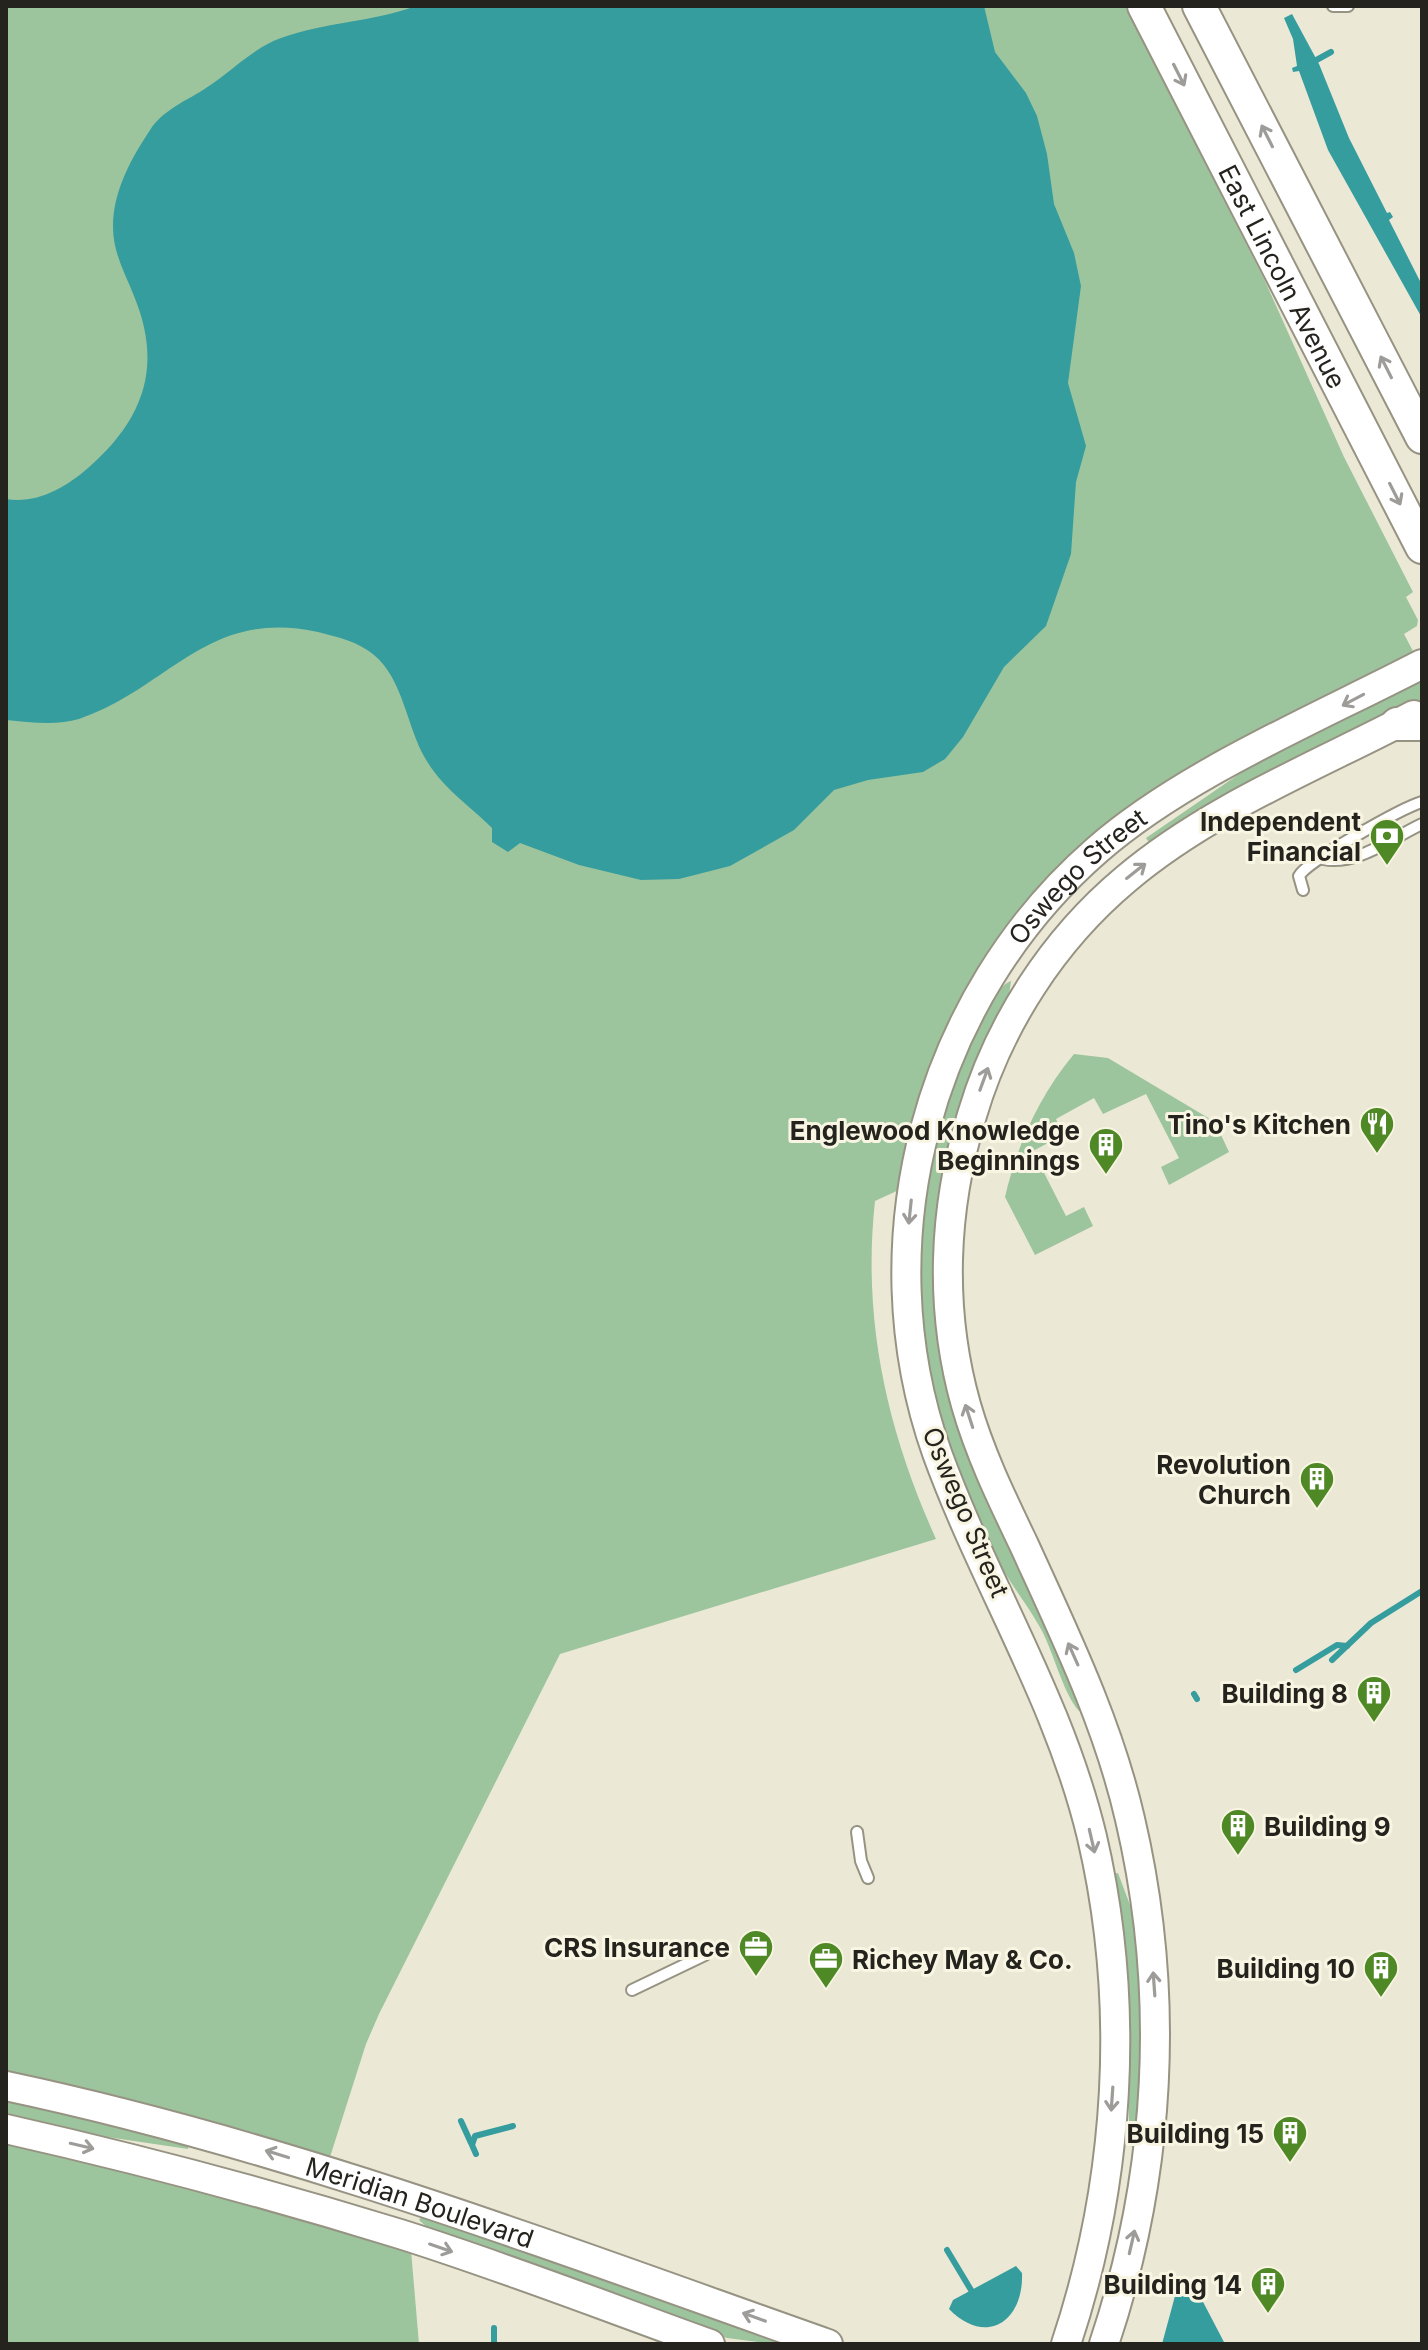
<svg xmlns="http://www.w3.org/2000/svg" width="1428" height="2350" viewBox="0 0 1428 2350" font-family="Inter,sans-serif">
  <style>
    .green { fill: #9dc59d }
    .water { fill: #369d9f }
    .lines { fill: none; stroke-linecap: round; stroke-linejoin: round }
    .stream { stroke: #369d9f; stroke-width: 6 }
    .service-casing { stroke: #979383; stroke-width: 14 }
    .secondary-casing { stroke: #979383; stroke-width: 32 }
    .primary-casing { stroke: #979383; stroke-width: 36 }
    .service { stroke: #fff; stroke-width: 10 }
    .secondary { stroke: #fff; stroke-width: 28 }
    .primary { stroke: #fff; stroke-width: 32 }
    .oneway { stroke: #9d9c99 }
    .labels { text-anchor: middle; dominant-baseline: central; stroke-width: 6; stroke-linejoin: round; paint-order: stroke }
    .street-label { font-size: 26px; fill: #25231d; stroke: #f9f5e3 }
    .poi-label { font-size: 26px; font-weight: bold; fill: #25231d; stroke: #f9f5e3; text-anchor: end }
  </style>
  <rect width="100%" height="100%" fill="#ece8d6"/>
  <g class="green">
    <path d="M 8,6 L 1125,6 L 1264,279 L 1344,457 L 1413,592 L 1406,597 L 1418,620 L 1417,626 L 1404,634 L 1415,655 L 1194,770 L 975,976 L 928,1075 L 901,1189 L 875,1201 C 862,1321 887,1430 936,1539 L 560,1654 L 379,2014 L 366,2044 L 330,2157 L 6,2074 Z"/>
    <polygon points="1422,679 1422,699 1207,810 1151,845 1146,838 1245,770"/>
    <path d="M 1011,981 L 1008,1003 L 958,1113 L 951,1140 L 937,1211 L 934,1279 L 1021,1567 L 1081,1709 L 1079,1711 C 1062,1692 1053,1648 1038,1624 C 1027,1605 1013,1587 1002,1568 C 932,1440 896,1286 934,1142 C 940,1118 949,1095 957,1073 C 963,1052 991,987 1011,981 Z"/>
    <path d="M 1074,1054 L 1108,1058 L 1215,1122 L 1229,1152 L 1169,1185 L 1161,1167 L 1179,1158 L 1146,1094 L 1103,1114 L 1094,1098 L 1056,1119 L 1063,1135 L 1033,1151 L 1066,1216 L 1084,1207 L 1093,1226 L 1035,1255 L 1005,1197 C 1017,1145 1039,1096 1074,1054 Z"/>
    <polygon points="1118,1873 1136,1921 1144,2029 1138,2147 1129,2146 1129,2079 1110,1874"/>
    <polygon points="6,2098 189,2142 188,2149 80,2133 6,2117"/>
    <polygon points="6,2141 118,2167 411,2250 419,2344 6,2344"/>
    <polygon points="422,2216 777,2338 775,2344 727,2338 430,2230 419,2220"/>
  </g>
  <g class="water">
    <path d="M 416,6 L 984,6 L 995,52 L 1026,93 L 1037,116 L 1047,154 L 1054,204 L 1074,253 L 1081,286 L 1068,383 L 1086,446 L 1076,482 L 1071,554 L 1046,626 L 1004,667 L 963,737 L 945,759 L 923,772 L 868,780 L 834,790 L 794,830 L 730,866 L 679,879 L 641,880 L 579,865 L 520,843 L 508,852 L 492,842 L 492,828 C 468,804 443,789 425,758 C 407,727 403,679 374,655 C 359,642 338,637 318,632 C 206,608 170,688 79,719 C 56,726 29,722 6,720 L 6,499 C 37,504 65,488 88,468 C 144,419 163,366 134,296 C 125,273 113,253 113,227 C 113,190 132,157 152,127 C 165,109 188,100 206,88 C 231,72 253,48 281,38 C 325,22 373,22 416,6 Z"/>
    <polygon points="1292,14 1319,64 1349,138 1387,213 1390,212 1393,217 1389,220 1422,285 1422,318 1328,150 1299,71 1293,72 1292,68 1297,66 1293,39 1284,18"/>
    <path d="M 1016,2266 L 1022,2273 C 1024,2321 986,2347 949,2309 L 953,2300 Z"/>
    <polygon points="1184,2285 1201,2298 1225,2344 1162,2344 1175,2296"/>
  </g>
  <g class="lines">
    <g class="stream">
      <polyline points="1311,63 1331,52"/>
      <polyline points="1332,1660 1371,1623 1422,1591"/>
      <polyline points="1296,1670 1337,1645 1347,1646"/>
      <polyline points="1194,1694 1197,1699"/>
      <polyline points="461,2121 471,2143"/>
      <polyline points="476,2154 472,2145 475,2136 513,2126"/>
      <polyline points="947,2250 974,2295"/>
      <polyline points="494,2344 494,2328"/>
    </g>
    <defs>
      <g id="service">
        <polyline points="1333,6 1348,6"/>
        <path d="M 1323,859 C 1357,866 1392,838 1422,824"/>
        <path d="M 1303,890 L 1299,876 C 1307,861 1402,808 1422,802"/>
        <polyline points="857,1832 861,1861 868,1878"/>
        <polyline points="632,1990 705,1955"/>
      </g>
      <g id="secondary">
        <path id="s1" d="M 6,2086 C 289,2146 556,2248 828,2344"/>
        <path d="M 6,2129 C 139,2159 270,2194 400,2234 C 505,2267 607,2307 710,2344"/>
        <path id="s2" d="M 1066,2344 C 1120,2182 1131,2004 1092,1837 C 1059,1699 985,1585 937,1453 C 862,1241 928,997 1097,850 C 1184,774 1318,718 1422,664"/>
        <path d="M 1104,2344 C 1161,2174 1171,1994 1130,1819 C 1108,1723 1065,1635 1024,1545 C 1002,1499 980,1454 966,1405 C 939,1309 943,1209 972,1115 C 999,1024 1053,940 1126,879 C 1210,808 1317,766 1414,715"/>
      </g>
      <g id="primary">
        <path id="s3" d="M 1144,6 L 1422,547"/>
        <polyline points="1199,6 1422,437"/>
        <polyline points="1397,724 1422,724"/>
      </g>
    </defs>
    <use href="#service" class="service-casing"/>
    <use href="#secondary" class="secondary-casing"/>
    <use href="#primary" class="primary-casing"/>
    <use href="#service" class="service"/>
    <use href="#secondary" class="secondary"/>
    <use href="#primary" class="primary"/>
  </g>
  <defs><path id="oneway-shaft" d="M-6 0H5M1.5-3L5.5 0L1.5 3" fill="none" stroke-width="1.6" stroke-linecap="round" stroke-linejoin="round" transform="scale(2)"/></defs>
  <g class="oneway">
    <use href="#oneway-shaft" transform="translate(1179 75) rotate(63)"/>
    <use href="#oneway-shaft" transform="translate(1267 136) rotate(-117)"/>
    <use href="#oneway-shaft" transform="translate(1386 367) rotate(-117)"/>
    <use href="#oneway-shaft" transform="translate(1395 494) rotate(63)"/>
    <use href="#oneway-shaft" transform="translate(1353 700) rotate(152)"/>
    <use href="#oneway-shaft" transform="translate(1136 871) rotate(-38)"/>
    <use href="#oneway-shaft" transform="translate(984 1079) rotate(-70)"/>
    <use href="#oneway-shaft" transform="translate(910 1212) rotate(96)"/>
    <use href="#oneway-shaft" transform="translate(969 1416) rotate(-108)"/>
    <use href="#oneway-shaft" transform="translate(1073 1654) rotate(-114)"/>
    <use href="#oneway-shaft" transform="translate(1092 1841) rotate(77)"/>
    <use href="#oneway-shaft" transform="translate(1154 1984) rotate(-94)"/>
    <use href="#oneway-shaft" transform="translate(1112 2099) rotate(94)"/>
    <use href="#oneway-shaft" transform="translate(82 2146) rotate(13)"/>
    <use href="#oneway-shaft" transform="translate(277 2154) rotate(-163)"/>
    <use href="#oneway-shaft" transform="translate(1132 2242) rotate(-77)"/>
    <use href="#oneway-shaft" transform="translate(441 2248) rotate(19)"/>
    <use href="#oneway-shaft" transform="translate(754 2317) rotate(-160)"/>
  </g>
  <defs>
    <symbol id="bank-pin" viewBox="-11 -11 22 30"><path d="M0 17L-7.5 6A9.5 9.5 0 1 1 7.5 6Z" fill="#4e8925" stroke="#f9f5e3"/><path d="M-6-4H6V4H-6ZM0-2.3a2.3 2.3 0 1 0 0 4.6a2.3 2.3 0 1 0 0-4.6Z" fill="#fff"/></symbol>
    <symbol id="restaurant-pin" viewBox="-11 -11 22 30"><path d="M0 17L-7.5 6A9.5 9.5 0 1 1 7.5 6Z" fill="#4e8925" stroke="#f9f5e3"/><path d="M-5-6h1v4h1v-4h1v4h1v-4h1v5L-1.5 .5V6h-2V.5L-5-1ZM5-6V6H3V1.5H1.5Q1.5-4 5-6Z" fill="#fff"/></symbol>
    <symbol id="building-pin" viewBox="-11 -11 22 30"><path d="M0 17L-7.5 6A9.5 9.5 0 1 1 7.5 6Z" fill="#4e8925" stroke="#f9f5e3"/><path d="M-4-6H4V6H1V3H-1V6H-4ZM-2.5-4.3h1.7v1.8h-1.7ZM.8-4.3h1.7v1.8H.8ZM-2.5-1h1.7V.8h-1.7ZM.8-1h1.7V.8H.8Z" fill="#fff"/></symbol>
    <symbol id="office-pin" viewBox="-11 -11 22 30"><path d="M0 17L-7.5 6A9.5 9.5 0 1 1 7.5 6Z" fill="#4e8925" stroke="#f9f5e3"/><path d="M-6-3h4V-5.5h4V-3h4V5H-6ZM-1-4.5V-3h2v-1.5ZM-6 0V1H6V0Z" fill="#fff"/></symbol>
  </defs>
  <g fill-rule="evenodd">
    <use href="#bank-pin" x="1367" y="816" width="40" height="54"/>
    <use href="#restaurant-pin" x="1357" y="1104" width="40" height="54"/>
    <use href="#building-pin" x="1086" y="1125" width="40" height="54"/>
    <use href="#building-pin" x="1297" y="1459" width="40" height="54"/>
    <use href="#building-pin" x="1354" y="1673" width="40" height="54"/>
    <use href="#building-pin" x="1218" y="1806" width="40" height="54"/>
    <use href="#office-pin" x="736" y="1927" width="40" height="54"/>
    <use href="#office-pin" x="806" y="1939" width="40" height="54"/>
    <use href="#building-pin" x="1361" y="1948" width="40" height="54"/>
    <use href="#building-pin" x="1270" y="2113" width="40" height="54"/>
    <use href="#building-pin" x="1248" y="2264" width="40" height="54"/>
  </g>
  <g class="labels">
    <g class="street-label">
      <text stroke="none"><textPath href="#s3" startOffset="304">East Lincoln Avenue</textPath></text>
      <text stroke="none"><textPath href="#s2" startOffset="1558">Oswego Street</textPath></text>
      <text transform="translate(966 1512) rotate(67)">Oswego Street</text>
      <text stroke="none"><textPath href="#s1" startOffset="430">Meridian Boulevard</textPath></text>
    </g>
    <g class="poi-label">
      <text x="1361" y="821">Independent<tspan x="1361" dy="30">Financial</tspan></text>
      <text x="1351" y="1124">Tino's Kitchen</text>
      <text x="1080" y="1130">Englewood Knowledge<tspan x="1080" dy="30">Beginnings</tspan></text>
      <text x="1291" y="1464">Revolution<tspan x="1291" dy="30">Church</tspan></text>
      <text x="1348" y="1693">Building 8</text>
      <text x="1264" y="1826" text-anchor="start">Building 9</text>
      <text x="730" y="1947">CRS Insurance</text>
      <text x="852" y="1959" text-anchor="start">Richey May &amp; Co.</text>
      <text x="1355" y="1968">Building 10</text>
      <text x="1264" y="2133">Building 15</text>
      <text x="1242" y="2284">Building 14</text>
    </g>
  </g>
  <rect width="1428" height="2350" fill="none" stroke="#25231d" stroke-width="16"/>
</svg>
